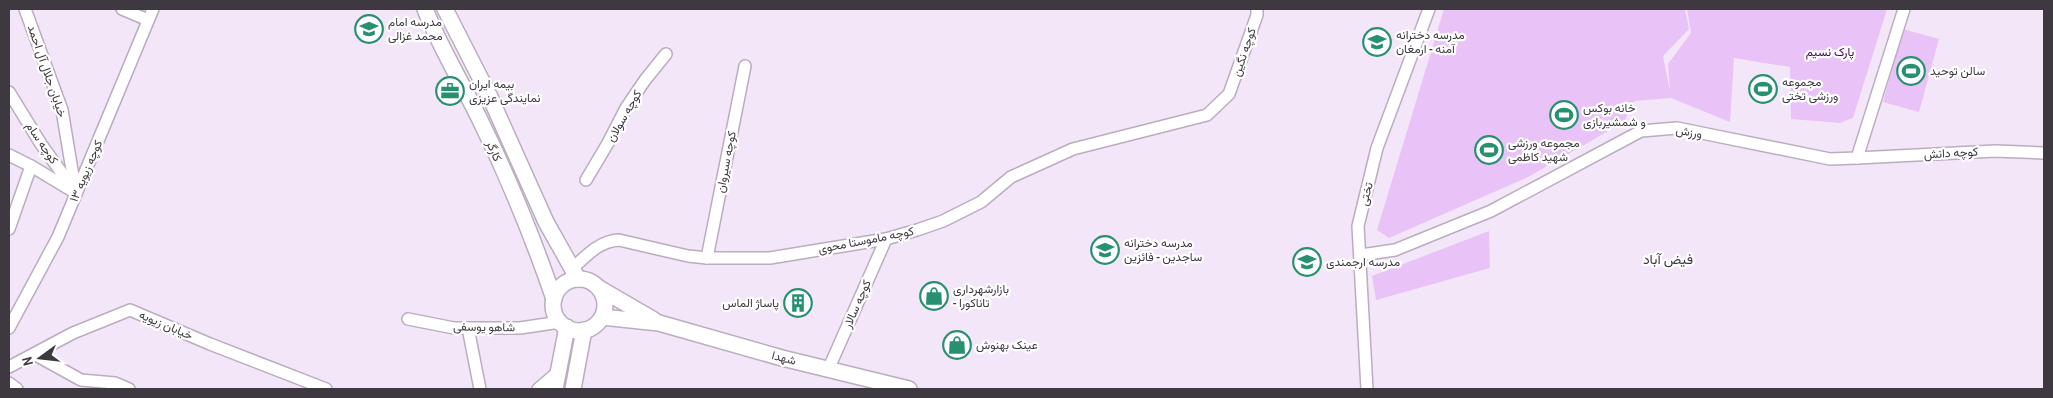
<svg xmlns="http://www.w3.org/2000/svg" width="2053" height="398" viewBox="0 0 2053 398" font-family="'Archivo Narrow',Vazirmatn,sans-serif">
  <style>
    .green { fill: #e9c2f7 }
    .lines { fill: none; stroke-linecap: round; stroke-linejoin: round }
    .minor-casing { stroke: #baadbe; stroke-width: 14 }
    .major-casing { stroke: #baadbe; stroke-width: 18 }
    .minor { stroke: #fff; stroke-width: 11 }
    .major { stroke: #fff; stroke-width: 15 }
    .labels { text-anchor: middle; dominant-baseline: central; stroke-width: 4.5; stroke-linejoin: round; paint-order: stroke }
    .poi-label { font-size: 12px; fill: #3e3940; stroke: #fff; text-anchor: start }
    .street-label { font-size: 12px; fill: #3e3940; stroke: #fff }
    .park-label { font-size: 12px; fill: #420054; stroke: #fff }
    .neighbourhood-label { font-size: 14px; fill: #3e3940; stroke: #fff }
  </style>
  <rect width="100%" height="100%" fill="#f4e6f9"/>
  <g class="green">
    <polygon points="1444,9 1685,9 1689,29 1663,56 1670,91 1668,64 1691,33 1687,9 1887,9 1853,118 1840,123 1791,119 1790,67 1734,58 1730,122 1671,98 1634,101 1624,122 1528,177 1389,238 1377,230"/>
    <polygon points="1903,29 1939,39 1919,112 1883,102"/>
    <polygon points="1489,231 1490,268 1376,300 1372,276"/>
  </g>
  <g class="lines">
    <defs>
      <g id="minor">
        <polyline points="25,9 62,110 76,194"/>
        <polyline points="122,9 148,20"/>
        <polyline points="9,92 41,144 74,190"/>
        <polyline points="9,155 31,166 71,190"/>
        <polyline points="1857,158 1995,151 2044,153"/>
        <polyline points="586,180 608,143 626,108 645,80 666,54"/>
        <polyline points="9,229 31,166"/>
        <polyline points="1361,255 1395,250 1491,211 1641,131 1677,128 1830,159 1857,158 1904,9"/>
        <polyline points="707,258 745,66"/>
        <path d="M 572,269 C 586,256 599,241 619,240 L 688,256 L 707,258 L 770,258 L 886,239 L 917,230 L 943,221 L 981,202 L 1011,177 L 1073,149 L 1207,115 L 1229,94 L 1257,15 L 1257,9"/>
        <polyline points="408,319 454,328 520,328 560,322"/>
        <polyline points="9,328 58,237 153,9"/>
        <polyline points="468,328 480,389"/>
        <polyline points="34,354 81,380 115,383 129,389"/>
        <polyline points="9,367 73,333 130,310 210,344 326,389"/>
        <polyline points="828,370 886,239"/>
        <polyline points="9,383 17,389"/>
        <polyline points="538,389 558,372"/>
        <polyline points="1367,389 1358,226 1377,148 1429,9"/>
      </g>
      <g id="major">
        <path d="M 425,9 C 440,48 463,84 481,122 C 509,179 533,238 554,299"/>
        <polyline points="445,9 490,97 546,222 578,279"/>
        <circle cx="579" cy="305" r="26"/>
        <polyline points="599,288 654,320"/>
        <polyline points="602,317 659,323 782,358 909,389"/>
        <polyline points="555,389 567,327"/>
        <polyline points="573,389 584,330"/>
      </g>
    </defs>
    <use href="#minor" class="minor-casing"/>
    <use href="#major" class="major-casing"/>
    <use href="#minor" class="minor"/>
    <use href="#major" class="major"/>
  </g>
  <defs>
    <symbol id="school-ring" viewBox="-11 -11 22 22"><circle r="9.5" fill="#fff" stroke="#26906f" stroke-width="1.5"/><path d="M0-5L7-2L0 1L-7-2ZM-4 1L0 2.5L4 1V4Q0 6-4 4Z" fill="#26906f"/></symbol>
    <symbol id="stadium-ring" viewBox="-11 -11 22 22"><circle r="9.5" fill="#fff" stroke="#26906f" stroke-width="1.5"/><path d="M0-5a6.5 5 0 1 0 0 10a6.5 5 0 1 0 0-10ZM-3.5-1.8h7v3.6h-7Z" fill="#26906f"/></symbol>
    <symbol id="office-ring" viewBox="-11 -11 22 22"><circle r="9.5" fill="#fff" stroke="#26906f" stroke-width="1.5"/><path d="M-6-3h4V-5.5h4V-3h4V5H-6ZM-1-4.5V-3h2v-1.5ZM-6 0V1H6V0Z" fill="#26906f"/></symbol>
    <symbol id="shop-ring" viewBox="-11 -11 22 22"><circle r="9.5" fill="#fff" stroke="#26906f" stroke-width="1.5"/><path d="M-5-2.5h2.3a2.7 3.5 0 0 1 5.4 0H5L5.5 6h-11ZM-1.5-2.5h3a1.5 2.3 0 0 0-3 0Z" fill="#26906f"/></symbol>
    <symbol id="building-ring" viewBox="-11 -11 22 22"><circle r="9.5" fill="#fff" stroke="#26906f" stroke-width="1.5"/><path d="M-4-6H4V6H1V3H-1V6H-4ZM-2.5-4.3h1.7v1.8h-1.7ZM.8-4.3h1.7v1.8H.8ZM-2.5-1h1.7V.8h-1.7ZM.8-1h1.7V.8H.8Z" fill="#26906f"/></symbol>
  </defs>
  <g fill-rule="evenodd">
    <use href="#school-ring" x="353" y="13" width="32" height="32"/>
    <use href="#school-ring" x="1361" y="26" width="32" height="32"/>
    <use href="#stadium-ring" x="1895" y="55" width="32" height="32"/>
    <use href="#stadium-ring" x="1747" y="73" width="32" height="32"/>
    <use href="#office-ring" x="434" y="75" width="32" height="32"/>
    <use href="#stadium-ring" x="1548" y="99" width="32" height="32"/>
    <use href="#stadium-ring" x="1473" y="134" width="32" height="32"/>
    <use href="#school-ring" x="1089" y="234" width="32" height="32"/>
    <use href="#school-ring" x="1291" y="246" width="32" height="32"/>
    <use href="#shop-ring" x="918" y="280" width="32" height="32"/>
    <use href="#building-ring" x="782" y="287" width="32" height="32"/>
    <use href="#shop-ring" x="941" y="329" width="32" height="32"/>
  </g>
  <g class="labels">
    <g class="poi-label">
      <text x="388" y="22">مدرسه امام<tspan x="388" dy="14">محمد غزالی</tspan></text>
      <text x="1396" y="35">مدرسه دخترانه<tspan x="1396" dy="14">آمنه - ارمغان</tspan></text>
      <text x="1930" y="71">سالن توحید</text>
      <text x="1782" y="82">مجموعه<tspan x="1782" dy="14">ورزشی تختی</tspan></text>
      <text x="469" y="84">بیمه ایران<tspan x="469" dy="14">نمایندگی عزیزی</tspan></text>
      <text x="1583" y="108">خانه بوکس<tspan x="1583" dy="14">و شمشیربازی</tspan></text>
      <text x="1508" y="143">مجموعه ورزشی<tspan x="1508" dy="14">شهید کاظمی</tspan></text>
      <text x="1124" y="243">مدرسه دخترانه<tspan x="1124" dy="14">ساجدین - فائزین</tspan></text>
      <text x="1326" y="262">مدرسه ارجمندی</text>
      <text x="953" y="289">بازارشهرداری<tspan x="953" dy="14">- تاناکورا</tspan></text>
      <text x="779" y="303" text-anchor="end">پاساژ الماس</text>
      <text x="976" y="345">عینک بهنوش</text>
    </g>
    <g class="street-label">
      <text transform="translate(1244 52) rotate(-71)">کوچه نگین</text>
      <text transform="translate(47 71) rotate(71)">خیابان جلال آل احمد</text>
      <text transform="translate(624 116) rotate(-60)">کوچه سولان</text>
      <text transform="translate(1689 132) rotate(9)">ورزش</text>
      <text transform="translate(42 143) rotate(56)">کوچه سام</text>
      <text transform="translate(494 151) rotate(66)">کارگر</text>
      <text transform="translate(1951 153) rotate(-3)">کوچه دانش</text>
      <text transform="translate(726 162) rotate(-79)">کوچه سیروان</text>
      <text transform="translate(86 171) rotate(-67)">کوچه زیویه ۱۳</text>
      <text transform="translate(1366 194) rotate(-76)">تختی</text>
      <text transform="translate(866 240) rotate(-11)">کوچه ماموستا محوی</text>
      <text transform="translate(857 304) rotate(-66)">کوچه سالار</text>
      <text transform="translate(166 325) rotate(23)">خیابان زیویه</text>
      <text transform="translate(484 327) rotate(1)">شاهو یوسفی</text>
      <text transform="translate(784 358) rotate(15)">شهدا</text>
    </g>
    <g class="park-label">
      <text x="1830" y="52">پارک نسیم</text>
    </g>
    <g class="neighbourhood-label">
      <text x="1668" y="259">فیض آباد</text>
    </g>
  </g>
  <rect width="2053" height="398" fill="none" stroke="#3e3940" stroke-width="20"/>
  <g transform="translate(40 358) rotate(255)" stroke="#ffffff" stroke-width="4" paint-order="stroke">
  <path d="M0-4L9 19L0 12L-9 19Z" fill="#3e3940"/>
  <text y="-8" font-size="14" font-weight="bold" text-anchor="middle" fill="#3e3940">N</text>
  </g>
</svg>
